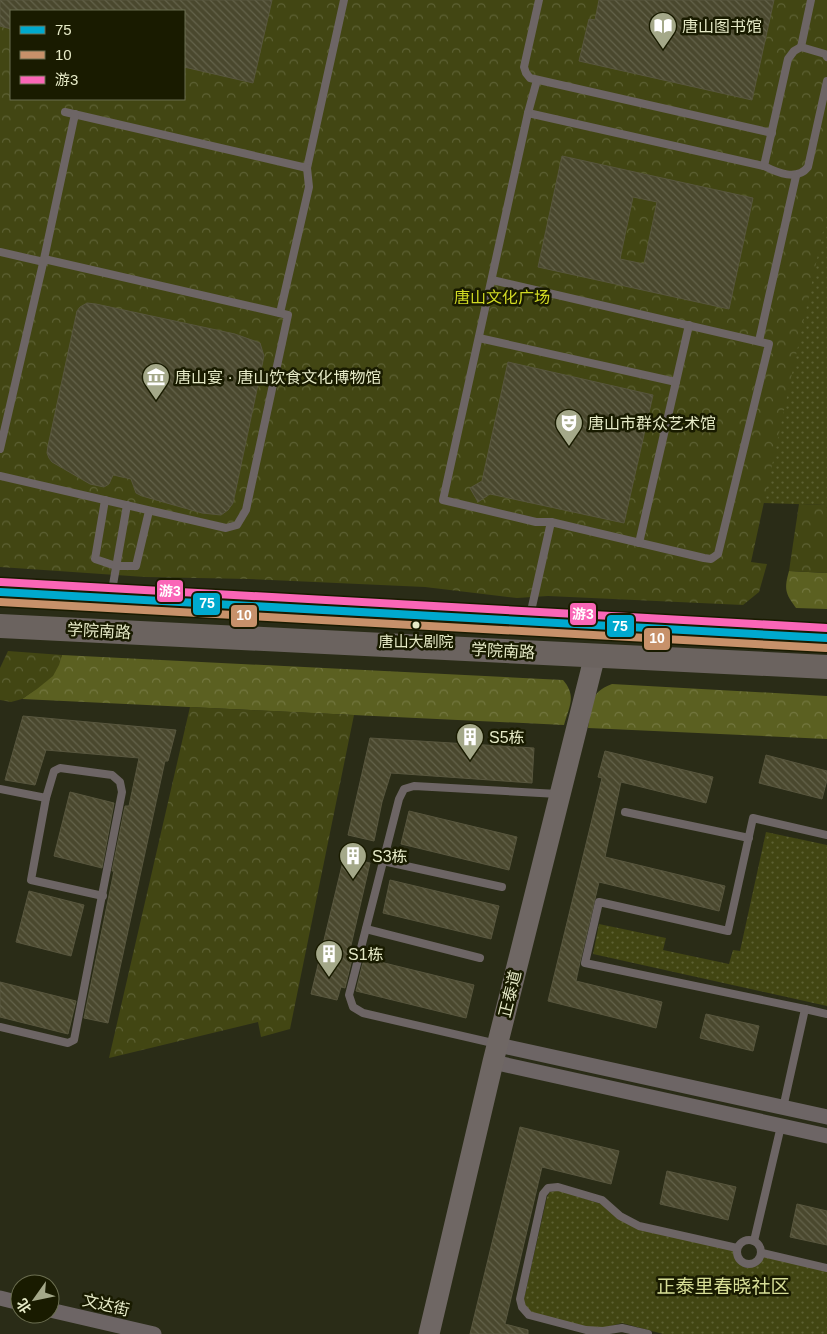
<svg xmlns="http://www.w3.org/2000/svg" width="827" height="1334" viewBox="0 0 827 1334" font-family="Helvetica,'Noto Sans SC',sans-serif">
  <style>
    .grass { fill: url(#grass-dots) }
    .forest { fill: url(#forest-crowns) }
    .park { fill: url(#park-crowns); fill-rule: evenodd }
    .building { fill: url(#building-back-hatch); stroke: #58563e; fill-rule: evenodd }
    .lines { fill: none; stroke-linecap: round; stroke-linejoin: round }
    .lane { stroke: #6d6565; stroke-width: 8 }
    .street { stroke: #6d6565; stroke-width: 15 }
    .secondary { stroke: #6f6764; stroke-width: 21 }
    .primary { stroke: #6b635f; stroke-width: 24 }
    .bus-1-casing { stroke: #191b00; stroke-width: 11 }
    .bus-2-casing { stroke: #191b00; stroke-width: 11 }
    .bus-3-casing { stroke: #191b00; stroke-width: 11 }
    .bus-1 { stroke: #00a9ce; stroke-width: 8 }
    .bus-2 { stroke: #c7916a; stroke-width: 8 }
    .bus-3 { stroke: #fa66b7; stroke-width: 8 }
    .bus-dot { fill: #e6eac7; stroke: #191b00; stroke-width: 2 }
    .labels { text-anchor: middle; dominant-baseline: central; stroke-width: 5; stroke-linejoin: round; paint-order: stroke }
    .bus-label { font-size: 15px; fill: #e6eac7; stroke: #191b00 }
    .poi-label { font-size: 16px; fill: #e6eac7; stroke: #191b00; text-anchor: start }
    .park-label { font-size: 16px; fill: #d2db24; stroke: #191b00 }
    .street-label { font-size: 16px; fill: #e6eac7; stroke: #191b00 }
    .quarter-label { font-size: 19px; fill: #d7de96; stroke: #191b00 }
    .line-badge { stroke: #191b00; stroke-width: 2 }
    .badge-label { font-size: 14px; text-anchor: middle; font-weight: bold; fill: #fff }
  </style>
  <defs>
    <pattern id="grass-dots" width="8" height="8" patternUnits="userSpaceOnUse" patternTransform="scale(1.25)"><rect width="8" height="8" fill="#424613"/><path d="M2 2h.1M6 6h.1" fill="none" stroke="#5d6134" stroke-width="1.8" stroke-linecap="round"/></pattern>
    <pattern id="forest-crowns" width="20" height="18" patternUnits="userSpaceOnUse" patternTransform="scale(1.25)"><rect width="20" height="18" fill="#5b6021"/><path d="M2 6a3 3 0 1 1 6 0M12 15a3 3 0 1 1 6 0" fill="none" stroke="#737740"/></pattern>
    <pattern id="park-crowns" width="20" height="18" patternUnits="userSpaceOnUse" patternTransform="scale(1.25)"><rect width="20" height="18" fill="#424613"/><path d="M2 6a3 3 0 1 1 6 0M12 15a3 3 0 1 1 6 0" fill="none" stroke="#5d6134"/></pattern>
    <pattern id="building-back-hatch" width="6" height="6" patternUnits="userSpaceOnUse" patternTransform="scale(1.25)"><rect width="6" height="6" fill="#4a482e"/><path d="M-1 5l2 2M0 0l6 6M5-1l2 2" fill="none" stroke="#64634b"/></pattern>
  </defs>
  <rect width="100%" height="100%" fill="#2a2c17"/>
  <g class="grass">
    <polygon points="827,106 827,505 763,503 819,247"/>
    <polygon points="766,832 827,845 827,1006 593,954 599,924 666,938 663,950 729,964 733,950 740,951"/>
    <polygon points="558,1190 601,1204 617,1218 734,1251 737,1262 746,1268 757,1265 764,1256 827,1271 827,1334 663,1334 622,1323 603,1328 585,1327 530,1312 525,1306 524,1299 547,1197 550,1192"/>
  </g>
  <g class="forest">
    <path d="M 789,571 L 827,573 L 827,609 L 796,608 C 785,593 784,589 789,571 Z"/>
    <path d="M 62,655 L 563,680 C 577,696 569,707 564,725 L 22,699 C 38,688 56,674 62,655 Z"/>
    <path d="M 612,684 L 827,696 L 827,739 L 588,728 C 592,706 588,693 612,684 Z"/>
  </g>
  <g class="park">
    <path d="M 0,0 L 827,0 L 827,213 L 751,562 L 767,564 L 759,592 L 743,605 L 548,596 L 517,598 L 425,587 L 249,579 L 145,577 L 0,567 ZM 11,11 L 184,11 L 184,99 L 11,99 Z"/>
    <polygon points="799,504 827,505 827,573 789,571"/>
    <polygon points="8,651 62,655 59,665 53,676 37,689 22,699 11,702 0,700 0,668"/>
    <polygon points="190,707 354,715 290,1029 261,1037 258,1022 109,1058"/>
  </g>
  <g class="building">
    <polygon points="0,0 272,0 253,83 184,67 184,11 11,11 11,29 0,26"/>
    <polygon points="599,0 774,0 752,100 579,61 589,19 595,20"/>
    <path d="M 562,156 L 753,198 L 729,309 L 538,267 ZM 633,197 L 657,202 L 644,264 L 620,259 Z"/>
    <polygon points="87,303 96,304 235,334 260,343 264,356 233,503 228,510 221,515 202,513 142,496 136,493 131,479 113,475 109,484 104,487 90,484 52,462 49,458 47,453 48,446 77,311 80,307"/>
    <polygon points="508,362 653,395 624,523 490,494 478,502 470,488 482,481"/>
    <polygon points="23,716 176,730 168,761 165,761 108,1023 84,1018 114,871 112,871 125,806 129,806 139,758 46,750 35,785 5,780"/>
    <polygon points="370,738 534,748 532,783 391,773 382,802 374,841 348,835"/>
    <polygon points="605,751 713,777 706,803 621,782 605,857 725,886 719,911 599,882 580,962 576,981 662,1002 656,1028 548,1001 602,778 598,777"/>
    <polygon points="766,755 827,771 827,780 822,799 759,783"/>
    <polygon points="70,792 114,803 102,868 54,856"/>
    <polygon points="409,811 517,837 509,870 401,844"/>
    <polygon points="344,857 370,863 349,954 353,955 345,988 341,987 337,1000 311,994"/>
    <polygon points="390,880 499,906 491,939 383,913"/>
    <polygon points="29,891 84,905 71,956 16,942"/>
    <polygon points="364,958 474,985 466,1018 356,991"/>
    <polygon points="0,982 76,1001 68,1034 0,1017"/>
    <polygon points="706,1014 759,1026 753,1051 700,1038"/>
    <polygon points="520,1127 619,1151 611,1184 542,1167 505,1324 528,1330 528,1334 470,1334"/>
    <polygon points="667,1171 736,1187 728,1220 660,1204"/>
    <polygon points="797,1204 827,1211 827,1245 790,1237"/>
  </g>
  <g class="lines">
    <g class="lane">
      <polyline points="539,0 524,67 526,73 530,78 772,133"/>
      <polyline points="801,47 811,0"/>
      <path d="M 537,80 L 528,113 L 764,166 C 778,173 797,181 808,167 L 827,81"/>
      <polyline points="65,112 307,168 344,0"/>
      <polyline points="528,113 443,500 536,522 551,522"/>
      <polyline points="764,166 788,59 794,51 801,47 825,54 827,57"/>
      <polyline points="0,252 44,262"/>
      <polyline points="44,259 75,114"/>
      <polyline points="492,280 769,344 718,554 711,559 704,558 551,522 529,620"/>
      <polyline points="280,313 309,187 307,168"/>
      <polyline points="479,338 676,382"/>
      <polyline points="759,341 796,176"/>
      <polyline points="0,449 44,259 288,315 246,510 237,525 226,528 0,476"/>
      <polyline points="105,500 95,559 116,566 136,566 149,511"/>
      <polyline points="639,543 689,325"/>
      <polyline points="111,596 127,505"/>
      <polyline points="0,789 46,798 54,771 60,768 112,775 120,782 122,792 74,1040 68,1043 0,1027"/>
      <polyline points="46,798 31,880 103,896"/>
      <polyline points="625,812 749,838"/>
      <polyline points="383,861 502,887"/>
      <polyline points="366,929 480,958"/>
      <polyline points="805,1009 827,1014"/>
      <polyline points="497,1044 363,1013 353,1007 349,995 399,799 404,789 414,786 558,794"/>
      <polyline points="783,1108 805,1009 585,963 599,902 728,931 753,818 827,835"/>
      <circle cx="749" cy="1252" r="12"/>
      <polyline points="754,1241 781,1126"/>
      <polyline points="762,1253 827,1268"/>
      <polyline points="648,1334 622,1328 603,1331 586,1330 529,1315 522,1307 520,1299 543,1194 548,1188 558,1187 602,1200 620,1216 639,1226 737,1248"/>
    </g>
    <g class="street">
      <polyline points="498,1045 827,1117"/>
      <polyline points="493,1062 827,1136"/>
      <polyline points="0,1298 20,1303"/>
      <polyline points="50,1310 154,1334"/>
    </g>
    <polyline class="secondary" points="429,1334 493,1062 595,655"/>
    <g class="primary">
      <polyline points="0,592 827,638"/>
      <polyline points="0,626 827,667"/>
    </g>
    <defs>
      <polyline id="bus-1" points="0,592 827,638"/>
      <polyline id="bus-2" points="0,602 826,648"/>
      <polyline id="bus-3" points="1,582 827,628"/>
    </defs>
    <use href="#bus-1" class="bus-1-casing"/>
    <use href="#bus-2" class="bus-2-casing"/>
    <use href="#bus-3" class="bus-3-casing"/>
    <use href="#bus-1" class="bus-1"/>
    <use href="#bus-2" class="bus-2"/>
    <use href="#bus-3" class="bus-3"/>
  </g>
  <defs>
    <symbol id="library-pin" viewBox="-11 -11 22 30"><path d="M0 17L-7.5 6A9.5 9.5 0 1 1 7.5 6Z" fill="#a4a889" stroke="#191b00"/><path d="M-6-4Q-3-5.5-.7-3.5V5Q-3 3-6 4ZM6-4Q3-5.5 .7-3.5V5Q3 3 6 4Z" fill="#fff"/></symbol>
    <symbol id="museum-pin" viewBox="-11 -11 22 30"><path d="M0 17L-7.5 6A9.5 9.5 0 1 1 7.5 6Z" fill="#a4a889" stroke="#191b00"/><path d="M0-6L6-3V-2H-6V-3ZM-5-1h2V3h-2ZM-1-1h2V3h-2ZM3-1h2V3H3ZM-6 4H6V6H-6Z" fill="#fff"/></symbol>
    <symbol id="theatre-pin" viewBox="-11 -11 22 30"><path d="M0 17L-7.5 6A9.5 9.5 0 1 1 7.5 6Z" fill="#a4a889" stroke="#191b00"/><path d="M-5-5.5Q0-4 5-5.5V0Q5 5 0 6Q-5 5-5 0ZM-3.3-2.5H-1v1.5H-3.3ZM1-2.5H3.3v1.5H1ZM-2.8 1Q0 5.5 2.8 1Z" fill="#fff"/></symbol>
    <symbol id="building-pin" viewBox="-11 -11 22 30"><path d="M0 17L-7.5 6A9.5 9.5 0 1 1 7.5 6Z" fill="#a4a889" stroke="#191b00"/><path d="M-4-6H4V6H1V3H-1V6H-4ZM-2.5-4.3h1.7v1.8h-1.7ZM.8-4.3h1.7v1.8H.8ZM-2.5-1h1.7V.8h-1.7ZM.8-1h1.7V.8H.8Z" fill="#fff"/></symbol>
  </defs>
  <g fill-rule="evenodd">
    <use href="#library-pin" x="647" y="10" width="32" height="43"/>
    <use href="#museum-pin" x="140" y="361" width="32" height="43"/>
    <use href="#theatre-pin" x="553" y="407" width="32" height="43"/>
    <use href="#building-pin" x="454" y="721" width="32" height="43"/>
    <use href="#building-pin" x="337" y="840" width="32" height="43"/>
    <use href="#building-pin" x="313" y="938" width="32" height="43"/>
  </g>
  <circle class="bus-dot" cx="416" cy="625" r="4.5"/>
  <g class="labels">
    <g class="bus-label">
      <text x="416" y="641">唐山大剧院</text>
    </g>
    <g class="poi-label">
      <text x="682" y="26">唐山图书馆</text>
      <text x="175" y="377">唐山宴 · 唐山饮食文化博物馆</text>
      <text x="588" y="423">唐山市群众艺术馆</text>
      <text x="489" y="737">S5栋</text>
      <text x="372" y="856">S3栋</text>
      <text x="348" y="954">S1栋</text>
    </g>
    <g class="park-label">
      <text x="502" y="297">唐山文化广场</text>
    </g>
    <g class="street-label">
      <text transform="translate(99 631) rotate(3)">学院南路</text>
      <text transform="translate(503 651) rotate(3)">学院南路</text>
      <text transform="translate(510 994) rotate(-76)">正泰道</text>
      <text transform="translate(106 1305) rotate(13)">文达街</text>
    </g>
    <g class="quarter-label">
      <text x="723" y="1286">正泰里春晓社区</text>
    </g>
  </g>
  <g class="line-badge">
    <rect x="156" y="579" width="28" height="24" rx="5" fill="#fa66b7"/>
    <rect x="192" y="592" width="29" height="24" rx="5" fill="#00a9ce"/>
    <rect x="569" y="602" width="28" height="24" rx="5" fill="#fa66b7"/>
    <rect x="230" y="604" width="28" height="24" rx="5" fill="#c7916a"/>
    <rect x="606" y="614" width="29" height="24" rx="5" fill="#00a9ce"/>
    <rect x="643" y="627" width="28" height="24" rx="5" fill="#c7916a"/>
  </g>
  <g class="badge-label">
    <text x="170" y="596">游3</text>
    <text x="207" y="608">75</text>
    <text x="583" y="619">游3</text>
    <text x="244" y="620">10</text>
    <text x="620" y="631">75</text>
    <text x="657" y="643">10</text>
  </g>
  <rect x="10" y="10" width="175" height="90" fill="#191b00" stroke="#6b6e50"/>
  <rect x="20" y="26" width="25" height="8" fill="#00a9ce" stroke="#6b6e50"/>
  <text x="55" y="35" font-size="15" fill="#e6eac7">75</text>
  <rect x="20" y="51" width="25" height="8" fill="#c7916a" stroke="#6b6e50"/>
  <text x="55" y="60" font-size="15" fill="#e6eac7">10</text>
  <rect x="20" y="76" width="25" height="8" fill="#fa66b7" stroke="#6b6e50"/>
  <text x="55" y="85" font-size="15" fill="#e6eac7">游3</text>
  <g transform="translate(35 1299) rotate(237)"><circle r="24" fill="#191b00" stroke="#6b6e50"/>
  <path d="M0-4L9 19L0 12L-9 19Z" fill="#a4a889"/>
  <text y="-8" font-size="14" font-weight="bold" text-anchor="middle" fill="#e6eac7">北</text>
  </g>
</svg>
